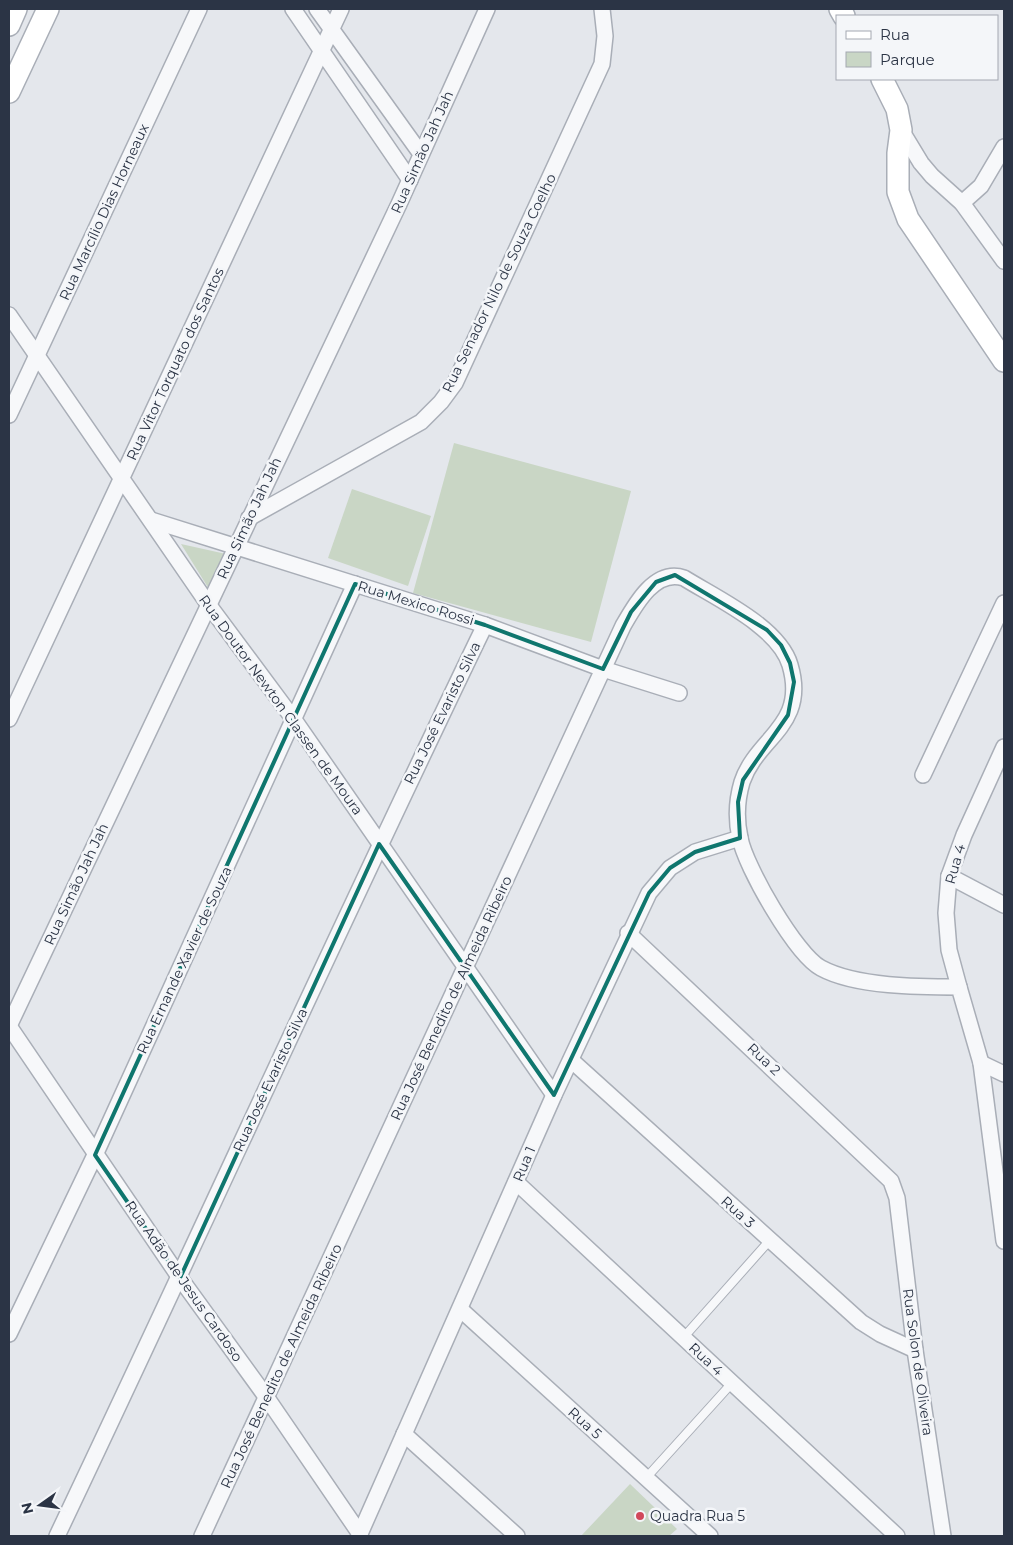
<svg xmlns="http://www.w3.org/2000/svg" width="1013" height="1545" viewBox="0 0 1013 1545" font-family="Montserrat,sans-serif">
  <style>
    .green { fill: #c9d6c5 }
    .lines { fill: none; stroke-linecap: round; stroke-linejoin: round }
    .service-casing { stroke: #a9aeb7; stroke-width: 10 }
    .minor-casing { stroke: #a9aeb7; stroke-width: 18 }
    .secondary-casing { stroke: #a9aeb7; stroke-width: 24 }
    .service { stroke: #f7f8fa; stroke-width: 8 }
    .minor { stroke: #f7f8fa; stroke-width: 15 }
    .secondary { stroke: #fff; stroke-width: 21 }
    .marked { fill: none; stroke: #0f766e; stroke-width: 4; stroke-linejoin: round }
    .poi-dot { fill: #d1495b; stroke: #f4f6f9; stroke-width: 2 }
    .labels { text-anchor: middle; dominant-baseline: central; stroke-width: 5; stroke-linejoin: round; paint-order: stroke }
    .street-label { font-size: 14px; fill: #2b3445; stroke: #f4f6f9 }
    .poi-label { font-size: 14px; fill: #2b3445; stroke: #f4f6f9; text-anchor: start }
  </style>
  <rect width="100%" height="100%" fill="#e4e7ec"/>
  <g class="green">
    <polygon points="454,443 631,491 591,642 413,593"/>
    <polygon points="352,489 431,516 408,586 328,558"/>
    <polygon points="181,544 226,554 209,589"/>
    <polygon points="630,1484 677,1529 669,1536 581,1536"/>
  </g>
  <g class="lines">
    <defs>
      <g id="service">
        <polyline points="683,1338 770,1240"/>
        <polyline points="646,1478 732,1383"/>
      </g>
      <g id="minor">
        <polyline points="293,9 410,180"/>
        <polyline points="317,9 421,154"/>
        <polyline points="901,130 921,163 932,176 962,203 1004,261"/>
        <polyline points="962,203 981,186 1004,147"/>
        <polyline points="9,315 208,604 295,721 554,1095"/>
        <polyline points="9,415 199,9"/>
        <polyline points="249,518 421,422 441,402 455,383 602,64 605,36 602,9"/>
        <polyline points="151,520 485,625 603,669 679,693"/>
        <polyline points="9,719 341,9"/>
        <polyline points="923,775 1004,603"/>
        <polyline points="949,876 1004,905"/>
        <polyline points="628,933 891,1181 897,1198 915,1350 943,1536"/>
        <polyline points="959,987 949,950 946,913 949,876 964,835 1004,747"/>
        <polyline points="9,1026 399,204 487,9"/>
        <polyline points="9,1026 180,1278 267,1398 360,1534"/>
        <polyline points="571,1060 861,1322 880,1334 915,1350"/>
        <polyline points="981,1063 1004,1074"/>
        <polyline points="516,1182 897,1536"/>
        <polyline points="460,1309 710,1536"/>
        <polyline points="9,1334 95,1155 355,584"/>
        <polyline points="404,1434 517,1536"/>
        <path d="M 57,1536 C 201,1233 339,927 485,625"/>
        <path d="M 202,1536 L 623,626 C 635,605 655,568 684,578 C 716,598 779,627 790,665 C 808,726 757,737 742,782 C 737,799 736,820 740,838 C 745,866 796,955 821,968 C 856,987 920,987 959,987 L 981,1063 L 1004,1241"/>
        <polyline points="359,1536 554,1095 649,893 670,868 695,852 740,838"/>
      </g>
      <g id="secondary">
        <polyline points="840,9 844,16"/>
        <polyline points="9,25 16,9"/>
        <polyline points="882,79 897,109 901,130 898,153 898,192 908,219 1004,361"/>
        <polyline points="9,92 48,9"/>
      </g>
    </defs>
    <use href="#service" class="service-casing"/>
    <use href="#minor" class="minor-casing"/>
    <use href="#secondary" class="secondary-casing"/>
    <use href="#service" class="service"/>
    <use href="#minor" class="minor"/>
    <use href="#secondary" class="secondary"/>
  </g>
  <path class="marked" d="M 675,575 L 767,630 L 781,645 L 790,663 L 794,682 L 788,715 L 743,780 L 738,802 L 740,838 L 695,852 L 670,868 L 649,893 L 554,1095 L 379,844 L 180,1278 L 95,1155 L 355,584 L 485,625 L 603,669 L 631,612 L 656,582 Z"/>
  <circle class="poi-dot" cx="640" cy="1516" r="5"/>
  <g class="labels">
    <g class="street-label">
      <text transform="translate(422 152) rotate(-66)">Rua Simão Jah Jah</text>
      <text transform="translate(104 212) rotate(-65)">Rua Marcílio Dias Horneaux</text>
      <text transform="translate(499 283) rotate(-64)">Rua Senador Nilo de Souza Coelho</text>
      <text transform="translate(175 364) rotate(-65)">Rua Vitor Torquato dos Santos</text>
      <text transform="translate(249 518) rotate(-65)">Rua Simão Jah Jah</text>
      <text transform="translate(416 603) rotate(17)">Rua Mexico Rossi</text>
      <text transform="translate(281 705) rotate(54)">Rua Doutor Newton Classen de Moura</text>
      <text transform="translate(442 713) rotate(-64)">Rua José Evaristo Silva</text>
      <text transform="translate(955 864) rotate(-74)">Rua 4</text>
      <text transform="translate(76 884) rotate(-65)">Rua Simão Jah Jah</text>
      <text transform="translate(184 960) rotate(-65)">Rua Ernande Xavier de Souza</text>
      <text transform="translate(451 998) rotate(-65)">Rua José Benedito de Almeida Ribeiro</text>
      <text transform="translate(764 1059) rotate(43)">Rua 2</text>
      <text transform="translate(270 1080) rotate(-65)">Rua José Evaristo Silva</text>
      <text transform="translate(524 1164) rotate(-67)">Rua 1</text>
      <text transform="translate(738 1212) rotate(42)">Rua 3</text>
      <text transform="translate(184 1281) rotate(55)">Rua Adão de Jesus Cardoso</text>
      <text transform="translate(706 1359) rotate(43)">Rua 4</text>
      <text transform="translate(918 1362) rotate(82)">Rua Solon de Oliveira</text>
      <text transform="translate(281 1366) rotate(-65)">Rua José Benedito de Almeida Ribeiro</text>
      <text transform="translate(585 1423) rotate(42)">Rua 5</text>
    </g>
    <g class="poi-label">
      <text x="650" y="1516">Quadra Rua 5</text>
    </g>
  </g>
  <rect width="1013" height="1545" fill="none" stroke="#2b3445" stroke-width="20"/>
  <rect x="836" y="15" width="162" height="65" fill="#f4f6f9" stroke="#a4a8b1"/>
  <rect x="846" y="31" width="25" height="8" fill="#ffffff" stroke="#a4a8b1"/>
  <text x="880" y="40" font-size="15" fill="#2b3445">Rua</text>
  <rect x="846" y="52" width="25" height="15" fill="#c9d6c5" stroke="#a4a8b1"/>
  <text x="880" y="65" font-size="15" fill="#2b3445">Parque</text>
  <g transform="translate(40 1505) rotate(256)" stroke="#f4f6f9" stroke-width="4" paint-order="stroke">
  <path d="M0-4L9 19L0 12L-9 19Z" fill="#2b3445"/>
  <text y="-8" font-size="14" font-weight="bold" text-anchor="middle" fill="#2b3445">N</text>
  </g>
</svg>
